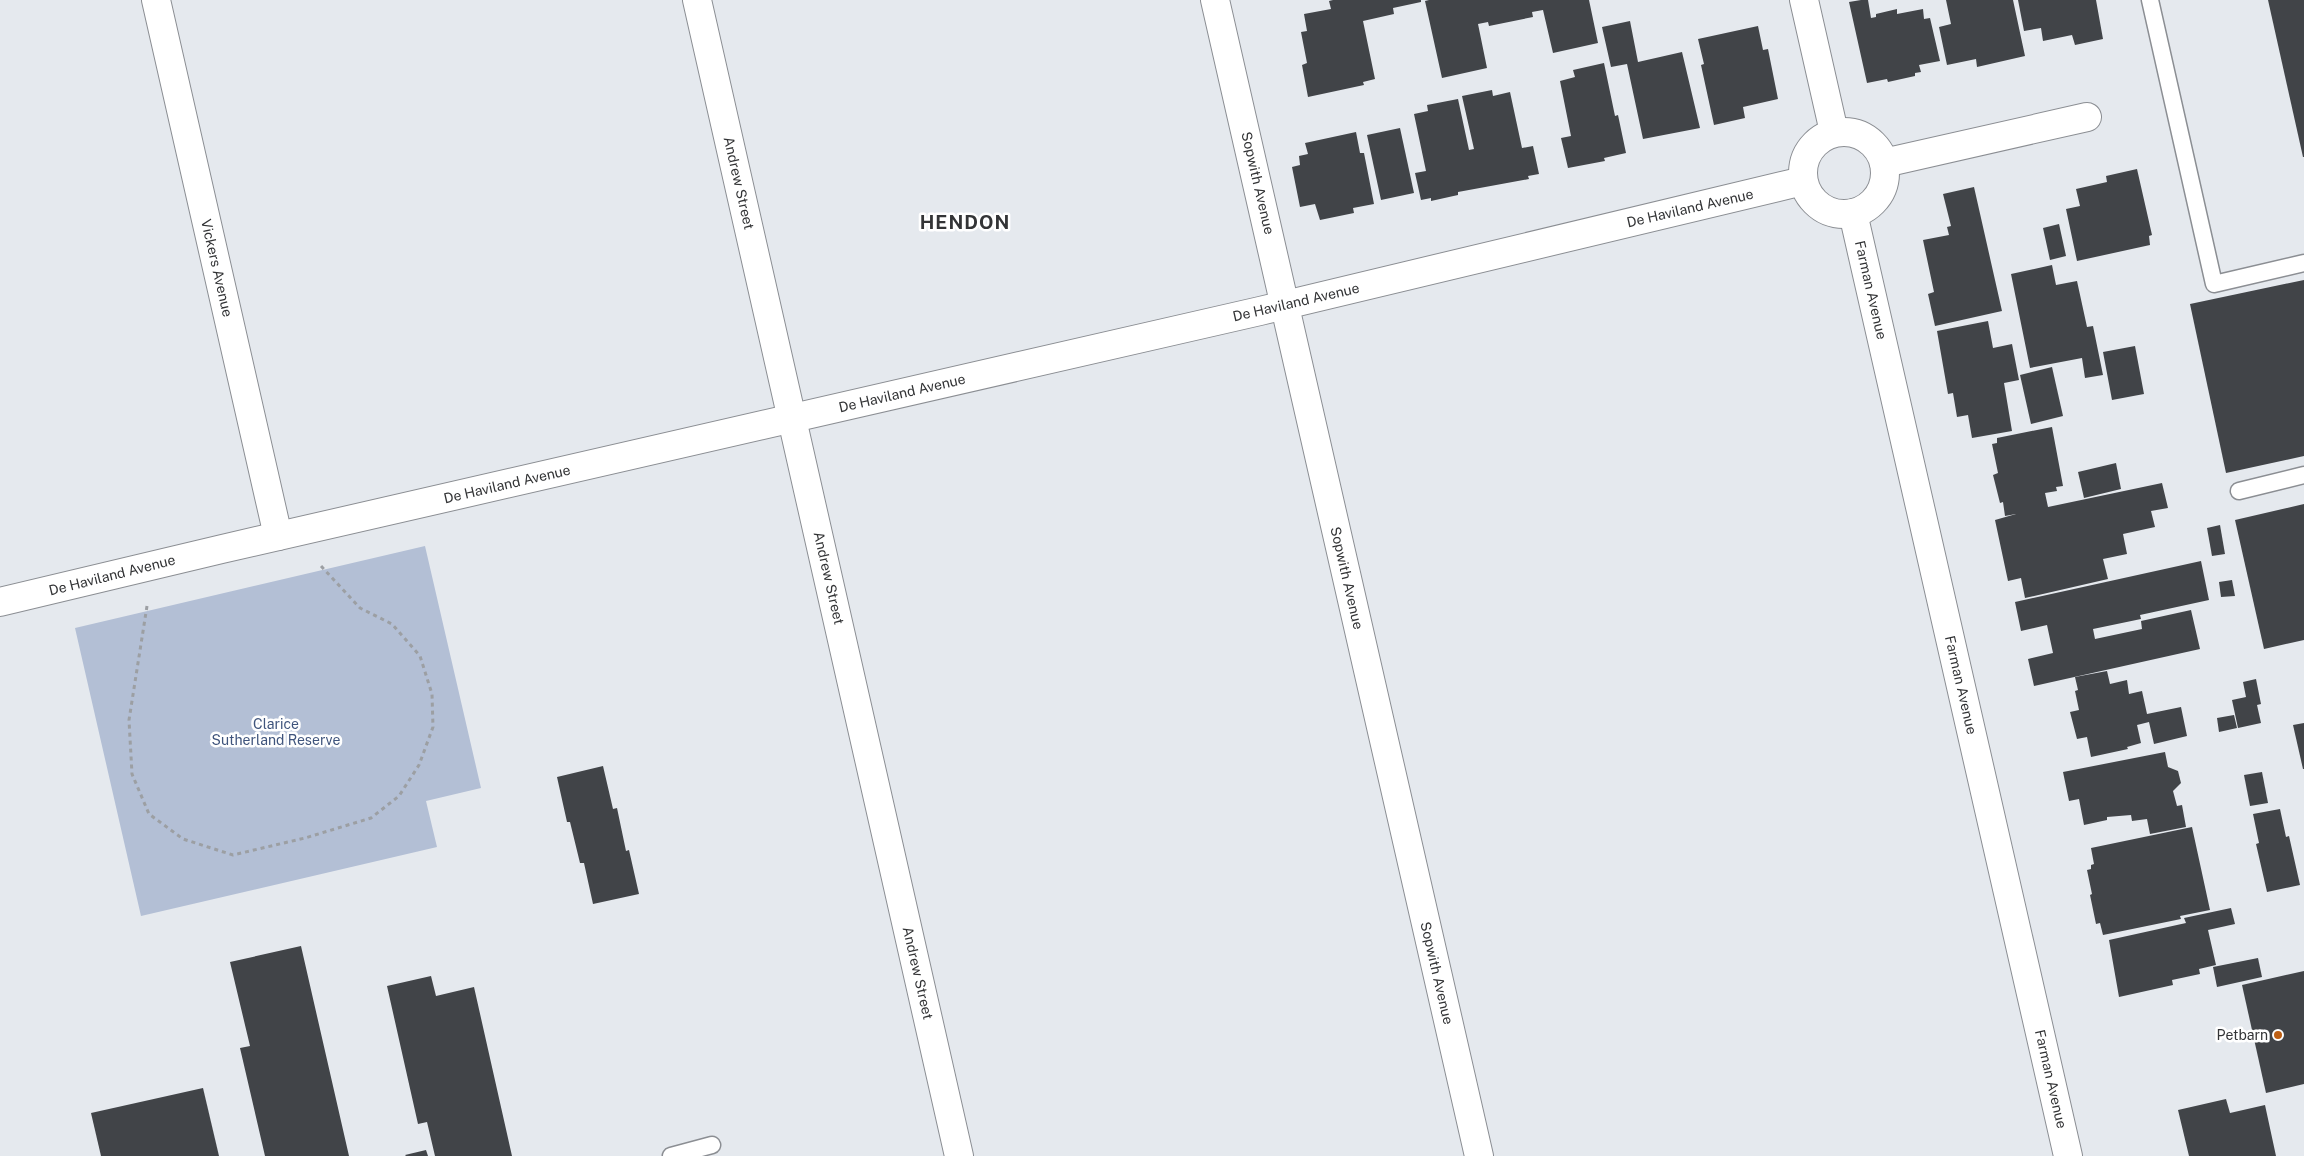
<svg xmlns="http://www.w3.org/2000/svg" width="2304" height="1156" viewBox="0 0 2304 1156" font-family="'Public Sans',sans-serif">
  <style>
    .green { fill: #b3bfd5 }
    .building { fill: #414448 }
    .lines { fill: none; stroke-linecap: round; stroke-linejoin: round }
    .service-casing { stroke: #8b8e93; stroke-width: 19 }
    .minor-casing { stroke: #8b8e93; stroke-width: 30 }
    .path { stroke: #9c9fa3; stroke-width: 3; stroke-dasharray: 4 4; stroke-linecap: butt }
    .service { stroke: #fff; stroke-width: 16 }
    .minor { stroke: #fff; stroke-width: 28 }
    .poi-dot { fill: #bd5f13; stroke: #fff; stroke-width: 2 }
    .labels { text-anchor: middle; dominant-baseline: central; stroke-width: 5; stroke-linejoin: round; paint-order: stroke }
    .street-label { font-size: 14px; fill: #333436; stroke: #fff }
    .park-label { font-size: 14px; fill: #3f547c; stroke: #fff }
    .poi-label { font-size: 14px; fill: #333436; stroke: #fff; text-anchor: end }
    .district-label { font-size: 19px; font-weight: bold; letter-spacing: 1px; fill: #333436; stroke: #fff }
  </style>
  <rect width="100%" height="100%" fill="#e5e9ee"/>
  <polygon class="green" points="425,546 481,788 426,801 437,847 141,916 75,628"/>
  <g class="building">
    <polygon points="1333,0 1421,0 1421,2 1393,8 1394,14 1363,21 1375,79 1363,82 1364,85 1308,97 1302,65 1307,63 1301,32 1307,31 1304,14 1331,9 1329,1"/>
    <polygon points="1429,0 1589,0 1598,43 1553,53 1543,10 1532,12 1533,17 1489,26 1488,22 1478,24 1487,68 1442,78 1425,1"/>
    <polygon points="1861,0 1868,0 1871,18 1876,17 1876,14 1897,9 1897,14 1923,9 1924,19 1930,18 1940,61 1919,65 1921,72 1915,73 1915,76 1888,82 1887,79 1867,83 1849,2"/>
    <polygon points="1946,0 2013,0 2025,56 1977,67 1976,59 1947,65 1939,27 1951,24"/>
    <polygon points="2018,0 2096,0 2103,39 2075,45 2072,35 2043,41 2041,28 2024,31"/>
    <polygon points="2268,0 2304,0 2304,157 2303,157"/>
    <polygon points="1630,21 1638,62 1682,52 1700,128 1643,139 1627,64 1611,67 1602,27"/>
    <polygon points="1758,26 1763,50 1768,49 1778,99 1743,107 1745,118 1714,125 1701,65 1704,64 1698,39"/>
    <polygon points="1604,63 1615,116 1618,115 1626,153 1604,158 1605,161 1568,168 1561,138 1571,136 1560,81 1575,77 1573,70"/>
    <polygon points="1492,90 1493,96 1510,92 1522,148 1533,146 1539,174 1528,176 1529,179 1458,192 1458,195 1431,201 1431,198 1421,200 1415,173 1426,171 1414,114 1428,111 1427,105 1458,99 1469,150 1474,149 1462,96"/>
    <polygon points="1400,128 1414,193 1381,200 1367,135"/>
    <polygon points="1356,132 1360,153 1364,153 1374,204 1353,208 1354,213 1320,220 1315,204 1300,207 1292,167 1300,165 1299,156 1308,154 1305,143"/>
    <polygon points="2137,169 2152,235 2149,236 2150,245 2077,261 2066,209 2080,206 2076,189 2107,182 2106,176"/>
    <polygon points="1974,187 2002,311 1935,326 1928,294 1934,292 1923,240 1949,235 1947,227 1951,226 1943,194"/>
    <polygon points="2059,224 2066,256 2050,260 2043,228"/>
    <polygon points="2052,265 2056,285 2077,281 2087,327 2093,326 2103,375 2085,378 2082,358 2030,368 2011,274"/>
    <polygon points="2304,280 2304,456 2226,473 2190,304"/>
    <polygon points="1988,321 1993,348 2012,344 2019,380 2004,383 2012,431 1972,438 1968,415 1957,417 1953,393 1948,394 1937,331"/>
    <polygon points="2135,346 2144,394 2112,400 2103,352"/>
    <polygon points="2052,367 2063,416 2031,424 2020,375"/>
    <polygon points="2052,427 2063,486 2056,487 2057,491 2045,493 2048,507 2162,483 2168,508 2151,511 2155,527 2123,534 2127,554 2103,559 2108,579 2025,598 2021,578 2008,581 1995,520 2016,514 2005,516 2003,502 2000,503 1993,475 1998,473 1992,444 1997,443 1997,438"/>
    <polygon points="2116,463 2121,489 2084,498 2078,472"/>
    <polygon points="2304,504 2304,640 2264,649 2235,520"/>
    <polygon points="2220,525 2225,554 2212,556 2207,528"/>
    <polygon points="2201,561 2209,600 2140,615 2141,619 2093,629 2095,639 2142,629 2141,621 2191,610 2200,649 2034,686 2028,659 2053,653 2047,625 2021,631 2015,602"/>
    <polygon points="2232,580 2235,596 2221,597 2219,582"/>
    <polygon points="2107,671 2110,684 2127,680 2129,694 2142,691 2147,714 2181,707 2187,736 2154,744 2149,722 2137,725 2141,743 2127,747 2128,749 2091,757 2087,737 2077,739 2070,712 2079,710 2075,691 2078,690 2075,677"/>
    <polygon points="2256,679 2261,704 2257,705 2261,723 2238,728 2232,700 2246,697 2243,682"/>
    <polygon points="2234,715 2237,728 2219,732 2217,718"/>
    <polygon points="2304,723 2304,769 2303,769 2293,725"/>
    <polygon points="2165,752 2168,767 2178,771 2181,783 2173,791 2177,806 2182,805 2186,827 2150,834 2147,819 2132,821 2131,815 2107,817 2107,820 2084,825 2079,799 2069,801 2063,772"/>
    <polygon points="603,766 613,809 617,808 626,851 629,850 639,894 593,904 584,863 580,863 570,822 567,822 557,777"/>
    <polygon points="2262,772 2268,803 2250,806 2244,775"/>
    <polygon points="2280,809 2286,837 2289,836 2300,885 2267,892 2256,844 2259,843 2253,814"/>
    <polygon points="2192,827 2210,910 2180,916 2181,919 2103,935 2100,923 2096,924 2090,895 2092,894 2087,870 2091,869 2091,865 2094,864 2091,848"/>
    <polygon points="2231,908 2235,924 2208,930 2216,965 2199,969 2200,974 2172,980 2173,985 2119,997 2109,940 2186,923 2184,918"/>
    <polygon points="301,946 349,1156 265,1156 240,1048 250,1046 230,962"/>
    <polygon points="2258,958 2262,977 2217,987 2213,967"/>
    <polygon points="2304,971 2304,1084 2266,1093 2242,985"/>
    <polygon points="431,976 436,996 474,987 512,1156 435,1156 427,1122 418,1124 387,986"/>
    <polygon points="203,1088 219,1156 101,1156 91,1113"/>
    <polygon points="2226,1099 2230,1113 2265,1105 2276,1156 2189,1156 2178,1110"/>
    <polygon points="426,1150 428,1156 406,1156 405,1155"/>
  </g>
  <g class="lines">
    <defs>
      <g id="service">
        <polyline points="2150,0 2214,284 2304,263"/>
        <polyline points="2239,491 2304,475"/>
        <polyline points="671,1156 712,1145"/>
      </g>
      <g id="minor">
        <polyline points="156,0 278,536"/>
        <polyline points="697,0 959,1156"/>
        <polyline points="1215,0 1479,1156"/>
        <polyline points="1804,0 1834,132"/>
        <circle cx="1844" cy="173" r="41"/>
        <polyline points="1884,163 2087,117"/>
        <polyline points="1853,213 2068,1156"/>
        <polyline points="0,602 222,549 1260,311 1803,181"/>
      </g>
    </defs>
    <use href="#service" class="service-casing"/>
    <use href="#minor" class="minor-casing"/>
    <polyline class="path" points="147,606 129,720 132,774 149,814 183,839 233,855 305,838 371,818 399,796 419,765 433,727 432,694 420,656 392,624 360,608 321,566"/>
    <use href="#service" class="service"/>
    <use href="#minor" class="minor"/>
  </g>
  <circle class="poi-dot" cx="2278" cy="1035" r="5"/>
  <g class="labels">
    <g class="street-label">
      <text transform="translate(739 183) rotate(77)">Andrew Street</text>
      <text transform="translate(1258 183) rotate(77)">Sopwith Avenue</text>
      <text transform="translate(1690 208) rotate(-13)">De Haviland Avenue</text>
      <text transform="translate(217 268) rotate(77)">Vickers Avenue</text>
      <text transform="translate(1871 290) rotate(77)">Farman Avenue</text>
      <text transform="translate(1296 302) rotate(-13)">De Haviland Avenue</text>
      <text transform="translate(902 393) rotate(-13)">De Haviland Avenue</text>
      <text transform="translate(507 484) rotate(-13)">De Haviland Avenue</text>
      <text transform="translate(112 575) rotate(-14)">De Haviland Avenue</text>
      <text transform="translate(829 578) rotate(77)">Andrew Street</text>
      <text transform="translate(1347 578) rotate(77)">Sopwith Avenue</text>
      <text transform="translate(1961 685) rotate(77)">Farman Avenue</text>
      <text transform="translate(918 973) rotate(77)">Andrew Street</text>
      <text transform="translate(1437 973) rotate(77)">Sopwith Avenue</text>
      <text transform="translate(2051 1079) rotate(77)">Farman Avenue</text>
    </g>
    <g class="park-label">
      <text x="276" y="724">Clarice<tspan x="276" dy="16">Sutherland Reserve</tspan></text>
    </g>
    <g class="poi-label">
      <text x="2268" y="1035">Petbarn</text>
    </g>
    <g class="district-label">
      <text x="965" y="222">HENDON</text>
    </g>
  </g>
</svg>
